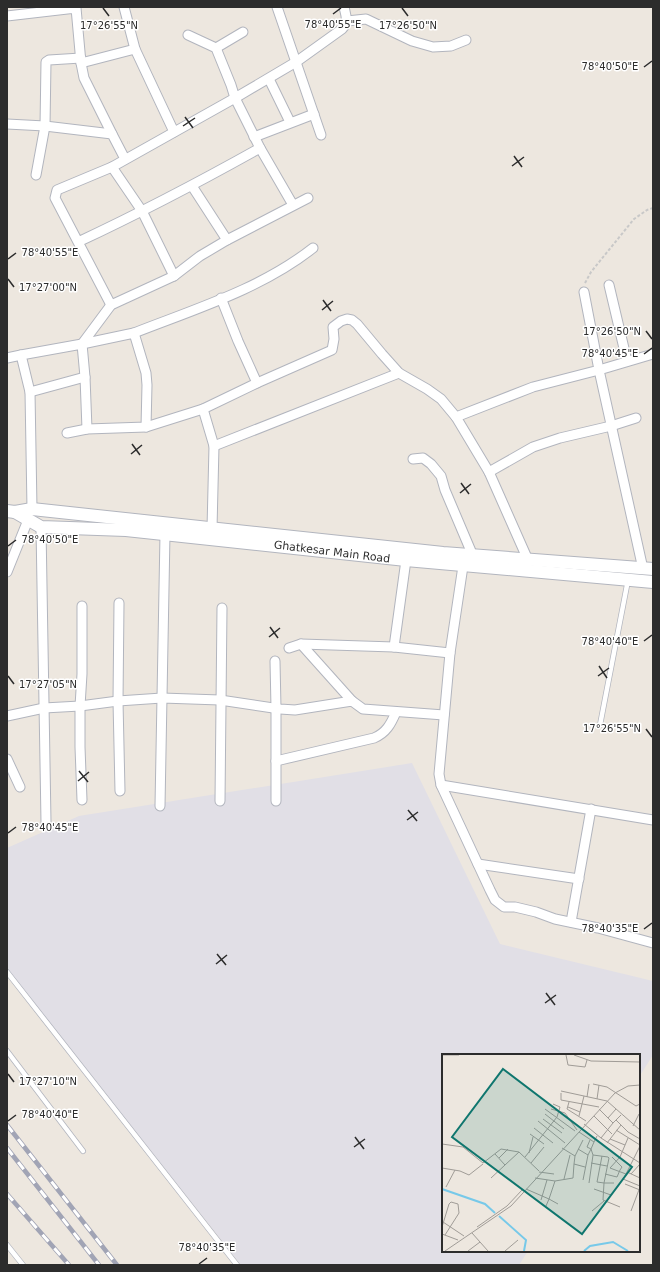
<svg xmlns="http://www.w3.org/2000/svg" width="660" height="1272" viewBox="0 0 660 1272" font-family="'DejaVu Sans',sans-serif">
  <style>
    .industrial { fill: #e1dfe6 }
    .lines { fill: none; stroke-linecap: round; stroke-linejoin: round }
    .lane-casing { stroke: #b2b5be; stroke-width: 6 }
    .street-casing { stroke: #b2b5be; stroke-width: 11 }
    .secondary-casing { stroke: #b2b5be; stroke-width: 14 }
    .path { stroke: #c8c8c8; stroke-width: 2; stroke-dasharray: 3 2; stroke-linecap: butt }
    .lane { stroke: #fff; stroke-width: 4.5 }
    .street { stroke: #fff; stroke-width: 9 }
    .secondary { stroke: #fff; stroke-width: 12 }
    .rail-casing { stroke: #a1a4b5; stroke-width: 4.5 }
    .rail { stroke: #fff; stroke-width: 3; stroke-dasharray: 9; stroke-linecap: butt }
    .ticks { fill: none; stroke: #2c2c2c; stroke-width: 1.5 }
    .labels { text-anchor: middle; dominant-baseline: central; stroke-width: 3; stroke-linejoin: round; paint-order: stroke }
    .street-label { font-size: 11px; fill: #2c2c2c; stroke: #fff }
    .inset-river { fill: none; stroke: #77c9e9; stroke-width: 2 }
    .inset-road { fill: none; stroke: #a09c97; stroke-width: 1 }
    .view { fill: #0f766e; fill-opacity: 0.15; stroke: #0f766e; stroke-width: 2 }
    .inset-edge { fill: none; stroke: #2c2c2c; stroke-width: 2 }
    .ticks-label { font-size: 10px; text-anchor: middle; fill: #2c2c2c; stroke: #fff; stroke-width: 3; stroke-linejoin: round; paint-order: stroke }
  </style>
  <rect width="100%" height="100%" fill="#ede7df"/>
  <polygon class="industrial" points="412,763 500,944 653,981 653,1055 639,1077 639,1055 443,1055 443,1251 528,1251 519,1265 241,1265 7,969 7,848 79,816"/>
  <g class="lines">
    <defs>
      <g id="lane">
        <polyline points="600,725 628,580"/>
        <polyline points="7,972 237,1265"/>
        <polyline points="7,1051 83,1151"/>
        <polyline points="7,1245 23,1265"/>
      </g>
      <g id="street">
        <polyline points="124,7 135,49"/>
        <polyline points="277,7 321,135"/>
        <polyline points="7,16 76,8 81,63 84,78 112,134"/>
        <polyline points="347,21 366,19 412,41 433,47 451,46 466,40"/>
        <path d="M 188,35 L 216,48 L 231,85 L 235,98 L 296,62 L 342,29 C 349,22 346,16 344,7"/>
        <polyline points="216,48 243,32"/>
        <polyline points="81,63 135,49 174,132"/>
        <polyline points="269,79 290,122"/>
        <polyline points="7,124 45,126 112,134 125,159"/>
        <polyline points="254,137 314,114"/>
        <polyline points="260,148 293,205"/>
        <polyline points="112,167 142,211 174,276"/>
        <polyline points="36,175 45,126 46,62 49,60 81,58"/>
        <polyline points="192,186 227,240"/>
        <path d="M 78,242 C 140,213 201,181 260,148 L 235,98 L 112,167 L 57,190 L 55,198 L 111,305"/>
        <polyline points="609,285 627,361"/>
        <path d="M 134,333 C 195,309 261,289 313,248"/>
        <polyline points="21,355 82,344 85,377 30,392"/>
        <polyline points="7,358 21,355 30,392 32,509"/>
        <polyline points="85,377 87,429"/>
        <polyline points="257,383 332,350 334,339 333,327 341,321 347,319 352,320 357,324 382,354 399,373 427,389 441,399 456,417 489,472 528,560"/>
        <polyline points="203,409 257,383 238,341 221,298"/>
        <polyline points="456,417 533,387 599,370 584,292"/>
        <polyline points="146,427 147,385 146,373 134,333 82,344 111,305 174,276 200,256 227,240 308,198"/>
        <polyline points="67,433 87,429 146,427 203,409 214,446 212,529"/>
        <polyline points="214,446 399,373"/>
        <polyline points="413,459 423,458 431,464 441,476 445,490 473,556"/>
        <polyline points="489,472 533,447 560,438 611,426 636,418"/>
        <polyline points="41,527 46,822"/>
        <polyline points="463,566 450,653 439,774 441,785 490,890 495,900 504,907 515,907 536,912 555,919 598,928 653,943"/>
        <polyline points="643,569 599,370 653,354"/>
        <polyline points="7,572 28,520"/>
        <polyline points="119,603 118,701 120,791"/>
        <polyline points="82,606 82,674 80,706 80,747 82,800"/>
        <polyline points="301,644 352,701"/>
        <polyline points="394,647 406,560"/>
        <polyline points="289,648 301,644 394,647 450,653"/>
        <polyline points="275,661 276,708 276,801"/>
        <polyline points="7,716 44,708 80,706 118,701 162,698 220,700 280,709 295,710 352,701 363,709 444,715"/>
        <polyline points="7,759 20,787"/>
        <path d="M 276,761 L 374,738 C 386,733 391,724 396,712"/>
        <polyline points="441,785 653,820"/>
        <polyline points="220,801 222,608"/>
        <polyline points="160,806 165,534"/>
        <polyline points="478,864 579,879"/>
        <polyline points="571,922 591,809"/>
      </g>
      <g id="secondary">
        <polyline points="7,511 15,512 32,509 443,553 653,569"/>
        <polyline points="15,512 41,527 126,530 406,560 653,582"/>
      </g>
    </defs>
    <use href="#lane" class="lane-casing"/>
    <use href="#street" class="street-casing"/>
    <use href="#secondary" class="secondary-casing"/>
    <polyline class="path" points="585,283 591,272 634,219 647,210 653,208"/>
    <use href="#lane" class="lane"/>
    <use href="#street" class="street"/>
    <use href="#secondary" class="secondary"/>
    <defs>
      <g id="rail">
        <polyline points="7,1125 117,1265"/>
        <polyline points="7,1148 99,1265"/>
        <polyline points="7,1194 69,1265"/>
      </g>
    </defs>
    <use href="#rail" class="rail-casing"/>
    <use href="#rail" class="rail"/>
  </g>
  <path class="ticks" d="M 103,8 L 109,16M 402,8 L 408,16M 333,14 L 341,8M 644,67 L 652,61M 185,117 L 193,128M 183,126 L 195,118M 514,156 L 522,167M 512,166 L 524,157M 8,259 L 16,253M 8,279 L 14,287M 323,300 L 331,311M 322,310 L 333,301M 646,331 L 652,339M 644,354 L 652,348M 132,444 L 140,455M 131,454 L 142,445M 461,483 L 469,494M 460,493 L 471,484M 8,546 L 16,540M 270,627 L 278,638M 269,637 L 280,628M 644,641 L 652,635M 599,666 L 607,678M 8,676 L 14,684M 598,676 L 609,668M 646,729 L 652,737M 79,771 L 88,782M 78,781 L 89,772M 408,810 L 417,821M 407,820 L 418,812M 8,833 L 16,827M 644,929 L 652,923M 217,954 L 226,965M 216,964 L 227,955M 546,993 L 555,1005M 545,1003 L 556,995M 8,1074 L 14,1082M 8,1121 L 16,1115M 355,1137 L 364,1149M 354,1147 L 365,1139M 199,1264 L 207,1258"/>
  <g class="labels">
    <g class="street-label">
      <text transform="translate(332 552) rotate(7)">Ghatkesar Main Road</text>
    </g>
  </g>
  <g transform="translate(442 1054)">
    <rect width="198" height="198" fill="#ede7df"/>
    <path class="inset-river" d="M 0,135 L 43,150 L 53,159M 57,162 L 84,186 L 82,197M 142,197 L 148,192 L 171,188 L 186,197"/>
    <path class="inset-road" d="M 0,1 L 17,1M 124,1 L 126,11 L 143,13 L 145,6M 132,1 L 149,7 L 198,8M 151,30 L 165,33 L 194,52 L 198,50M 119,37 L 165,47 L 198,76M 119,39 L 119,46 L 157,53M 145,43 L 147,30M 155,45 L 157,31M 127,48 L 125,55 L 144,67M 126,53 L 138,58M 103,55 L 133,77M 109,55 L 123,59 L 135,76M 157,55 L 171,69 L 179,61M 103,60 L 122,75M 137,62 L 142,42M 152,62 L 170,80M 166,64 L 174,55M 101,65 L 120,79M 174,66 L 186,78 L 198,85M 96,67 L 123,89M 142,70 L 159,84 L 198,109M 191,72 L 197,60M 92,74 L 111,89M 174,76 L 198,91M 137,78 L 152,88 L 155,82M 88,80 L 102,90M 159,84 L 171,69M 168,85 L 183,91M 148,86 L 145,93 L 149,95 L 152,88M 165,89 L 179,71M 0,90 L 21,93 L 41,109 L 59,95 L 77,98 L 97,117M 120,94 L 133,102 L 141,86M 136,95 L 146,101 L 149,95 L 151,101 L 147,129M 87,99 L 91,83M 53,100 L 63,111M 151,101 L 166,103 L 167,104 L 162,129 L 155,128 L 160,102M 133,102 L 132,110 L 143,113M 83,103 L 115,63 L 118,53 L 111,50M 170,103 L 180,113 L 178,116M 57,104 L 66,95M 89,109 L 102,93M 149,109 L 165,112M 0,114 L 18,117 L 27,121 L 41,110M 168,114 L 184,120 L 198,92M 168,114 L 178,103 L 186,84M 97,118 L 112,120M 185,118 L 198,124M 163,120 L 175,123 L 178,116M 184,120 L 181,125 L 198,132M 189,120 L 198,110M 49,124 L 77,98M 93,124 L 113,127 L 131,124 L 132,110M 122,125 L 128,101M 141,126 L 146,101M 113,127 L 107,145 L 116,150M 172,129 L 162,129 L 161,146 L 178,153M 183,130 L 198,136M 4,133 L 13,116M 84,135 L 107,145 L 104,152M 152,135 L 169,141M 99,146 L 105,126M 150,157 L 162,147M 189,157 L 198,133M 1,168 L 22,182M 0,173 L 7,150 L 9,148 L 16,150 L 17,159 L 3,181M 35,173 L 65,152 L 80,136M 30,179 L 46,197M 0,180 L 16,186M 3,197 L 69,152 L 173,39 L 186,32 L 198,31M 26,197 L 38,188M 63,197 L 76,186"/>
    <path class="view" d="M 61,15 L 190,113 L 140,180 L 10,83 Z"/>
    <rect width="198" height="198" class="inset-edge"/>
  </g>
  <g class="ticks-label">
    <text x="333" y="28">78°40'55"E</text>
    <text x="109" y="29">17°26'55"N</text>
    <text x="408" y="29">17°26'50"N</text>
    <text x="610" y="70">78°40'50"E</text>
    <text x="50" y="256">78°40'55"E</text>
    <text x="48" y="291">17°27'00"N</text>
    <text x="612" y="335">17°26'50"N</text>
    <text x="610" y="357">78°40'45"E</text>
    <text x="50" y="543">78°40'50"E</text>
    <text x="610" y="645">78°40'40"E</text>
    <text x="48" y="688">17°27'05"N</text>
    <text x="612" y="732">17°26'55"N</text>
    <text x="50" y="831">78°40'45"E</text>
    <text x="610" y="932">78°40'35"E</text>
    <text x="48" y="1085">17°27'10"N</text>
    <text x="50" y="1118">78°40'40"E</text>
    <text x="207" y="1251">78°40'35"E</text>
  </g>
  <rect width="660" height="1272" fill="none" stroke="#2c2c2c" stroke-width="16"/>
</svg>
